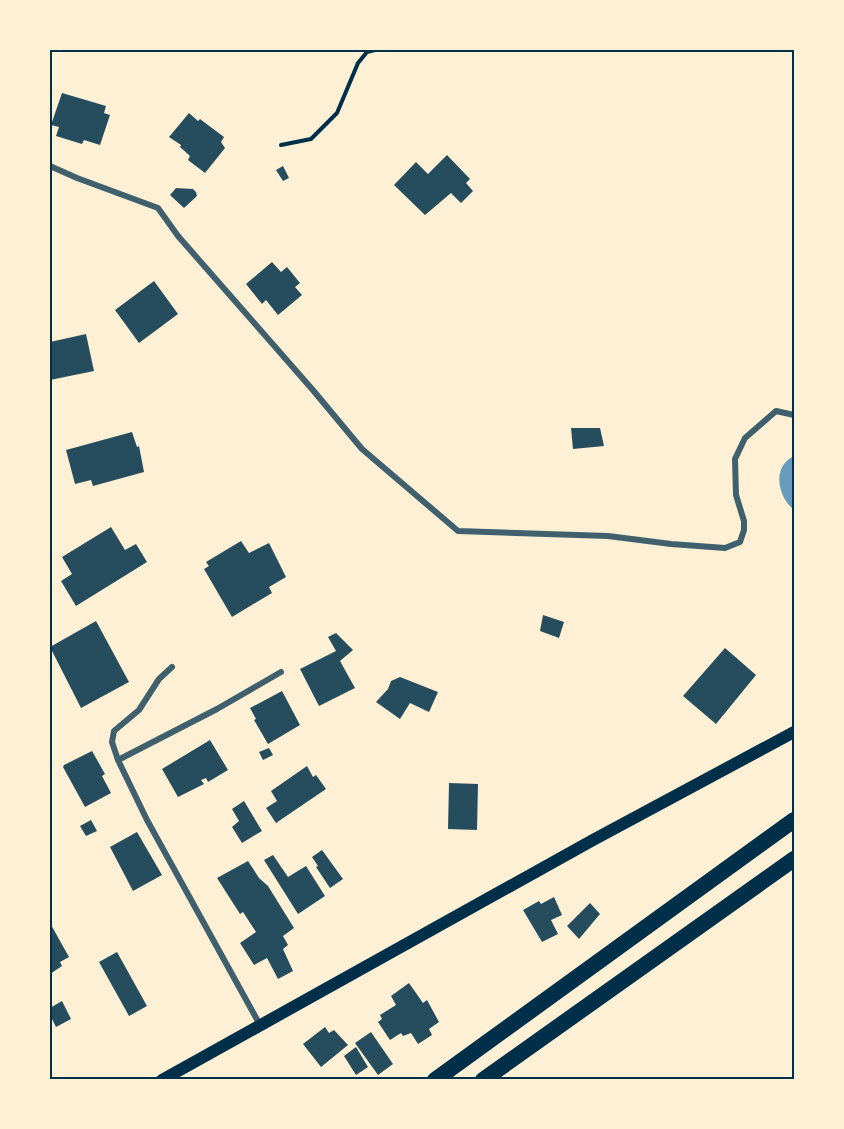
<svg xmlns="http://www.w3.org/2000/svg" width="844" height="1129" viewBox="0 0 844 1129" font-family="Karla,sans-serif">
  <style>
    .water { fill: #669bbc }
    .building { fill: #264d5e }
    .lines { fill: none; stroke-linecap: round; stroke-linejoin: round }
    .path { stroke: #003049; stroke-width: 4 }
    .minor { stroke: #3f606c; stroke-width: 6 }
    .secondary { stroke: #003049; stroke-width: 12 }
    .trunk { stroke: #003049; stroke-width: 16 }
    .neatline { fill: none; stroke: #003049; stroke-width: 2 }
  </style>
  <rect width="100%" height="100%" fill="#fdf0d5"/>
  <path class="water" d="M 794,456 L 794,510 C 778,497 771,467 794,456 Z"/>
  <g class="building">
    <polygon points="62,93 106,106 104,113 110,115 100,145 84,140 82,144 56,136 59,127 51,125"/>
    <polygon points="189,113 198,121 200,119 224,137 221,142 225,148 205,173 188,160 190,156 180,147 181,145 169,137"/>
    <polygon points="447,155 470,179 466,183 473,191 461,203 451,193 425,215 394,185 416,162 428,174"/>
    <polygon points="283,166 289,178 283,181 276,170"/>
    <polygon points="176,188 193,189 196,192 197,196 184,208 170,195"/>
    <polygon points="272,262 281,272 287,267 300,283 295,287 302,295 278,315 266,300 262,304 246,284"/>
    <polygon points="154,281 178,314 139,343 115,310"/>
    <polygon points="86,334 94,371 50,380 50,342"/>
    <polygon points="571,428 600,428 604,446 573,449"/>
    <polygon points="132,432 137,447 139,446 144,472 93,486 91,480 75,484 66,450"/>
    <polygon points="111,527 125,550 136,544 147,562 76,606 61,581 72,574 62,557"/>
    <polygon points="241,541 249,553 269,543 286,577 269,587 272,593 232,617 204,569 209,566 206,562"/>
    <polygon points="543,615 564,622 559,638 540,631"/>
    <polygon points="96,621 129,682 81,708 50,647"/>
    <polygon points="336,633 353,650 340,661 355,688 319,706 300,669 336,651 328,637"/>
    <polygon points="725,648 756,675 716,724 683,696"/>
    <polygon points="400,677 438,692 429,712 410,703 400,719 376,702 388,689 391,681"/>
    <polygon points="282,691 300,725 268,744 254,720 256,719 250,708"/>
    <polygon points="210,740 228,770 208,782 206,778 201,780 204,784 178,797 162,769"/>
    <polygon points="269,748 273,755 263,760 259,752"/>
    <polygon points="92,751 105,774 102,776 111,793 85,807 63,767 64,765"/>
    <polygon points="307,766 313,777 316,775 326,789 276,823 266,808 277,801 271,791"/>
    <polygon points="449,783 478,784 477,830 448,829"/>
    <polygon points="244,801 262,831 242,843 232,827 239,821 232,809"/>
    <polygon points="91,820 97,831 86,836 80,826"/>
    <polygon points="137,832 162,875 133,891 110,847"/>
    <polygon points="322,850 343,879 330,888 316,867 318,866 312,857"/>
    <polygon points="273,855 288,877 306,866 325,896 298,914 264,860"/>
    <polygon points="248,861 259,878 268,886 294,928 283,936 288,945 283,949 293,971 278,979 267,958 254,965 240,943 256,932 243,912 240,914 217,878"/>
    <polygon points="554,897 562,915 551,920 558,934 542,942 523,910 539,901 541,904"/>
    <polygon points="590,903 600,914 579,939 567,926"/>
    <polygon points="50,923 69,957 60,962 62,966 50,974"/>
    <polygon points="117,952 147,1006 129,1016 99,962"/>
    <polygon points="409,983 423,1003 427,1000 439,1022 429,1029 432,1035 418,1044 411,1033 403,1036 401,1033 390,1040 378,1022 382,1019 380,1015 396,1005 391,996"/>
    <polygon points="62,1001 71,1019 56,1027 50,1015 50,1008"/>
    <polygon points="325,1027 329,1033 334,1030 348,1045 321,1067 303,1044"/>
    <polygon points="371,1032 393,1064 378,1075 355,1043"/>
    <polygon points="356,1047 368,1067 356,1075 344,1056"/>
  </g>
  <g class="lines">
    <polyline class="path" points="281,145 311,139 337,113 358,63 367,52 375,50"/>
    <g class="minor">
      <polyline points="50,166 77,178 158,208 178,236 312,389 362,449 458,531 608,536 671,544 725,548 740,542 744,530 744,521 736,495 735,459 745,438 776,411 794,415"/>
      <polyline points="118,760 112,742 114,731 139,710 159,679 172,667"/>
      <polyline points="260,1025 147,820 118,760 217,709 281,672"/>
    </g>
    <polyline class="secondary" points="162,1080 593,840 794,732"/>
    <g class="trunk">
      <polyline points="435,1080 794,820"/>
      <polyline points="483,1080 794,859"/>
    </g>
  </g>
  <rect width="844" height="1129" fill="none" stroke="#fdf0d5" stroke-width="102"/>
  <rect x="51" y="51" width="742" height="1027" class="neatline"/>
</svg>
